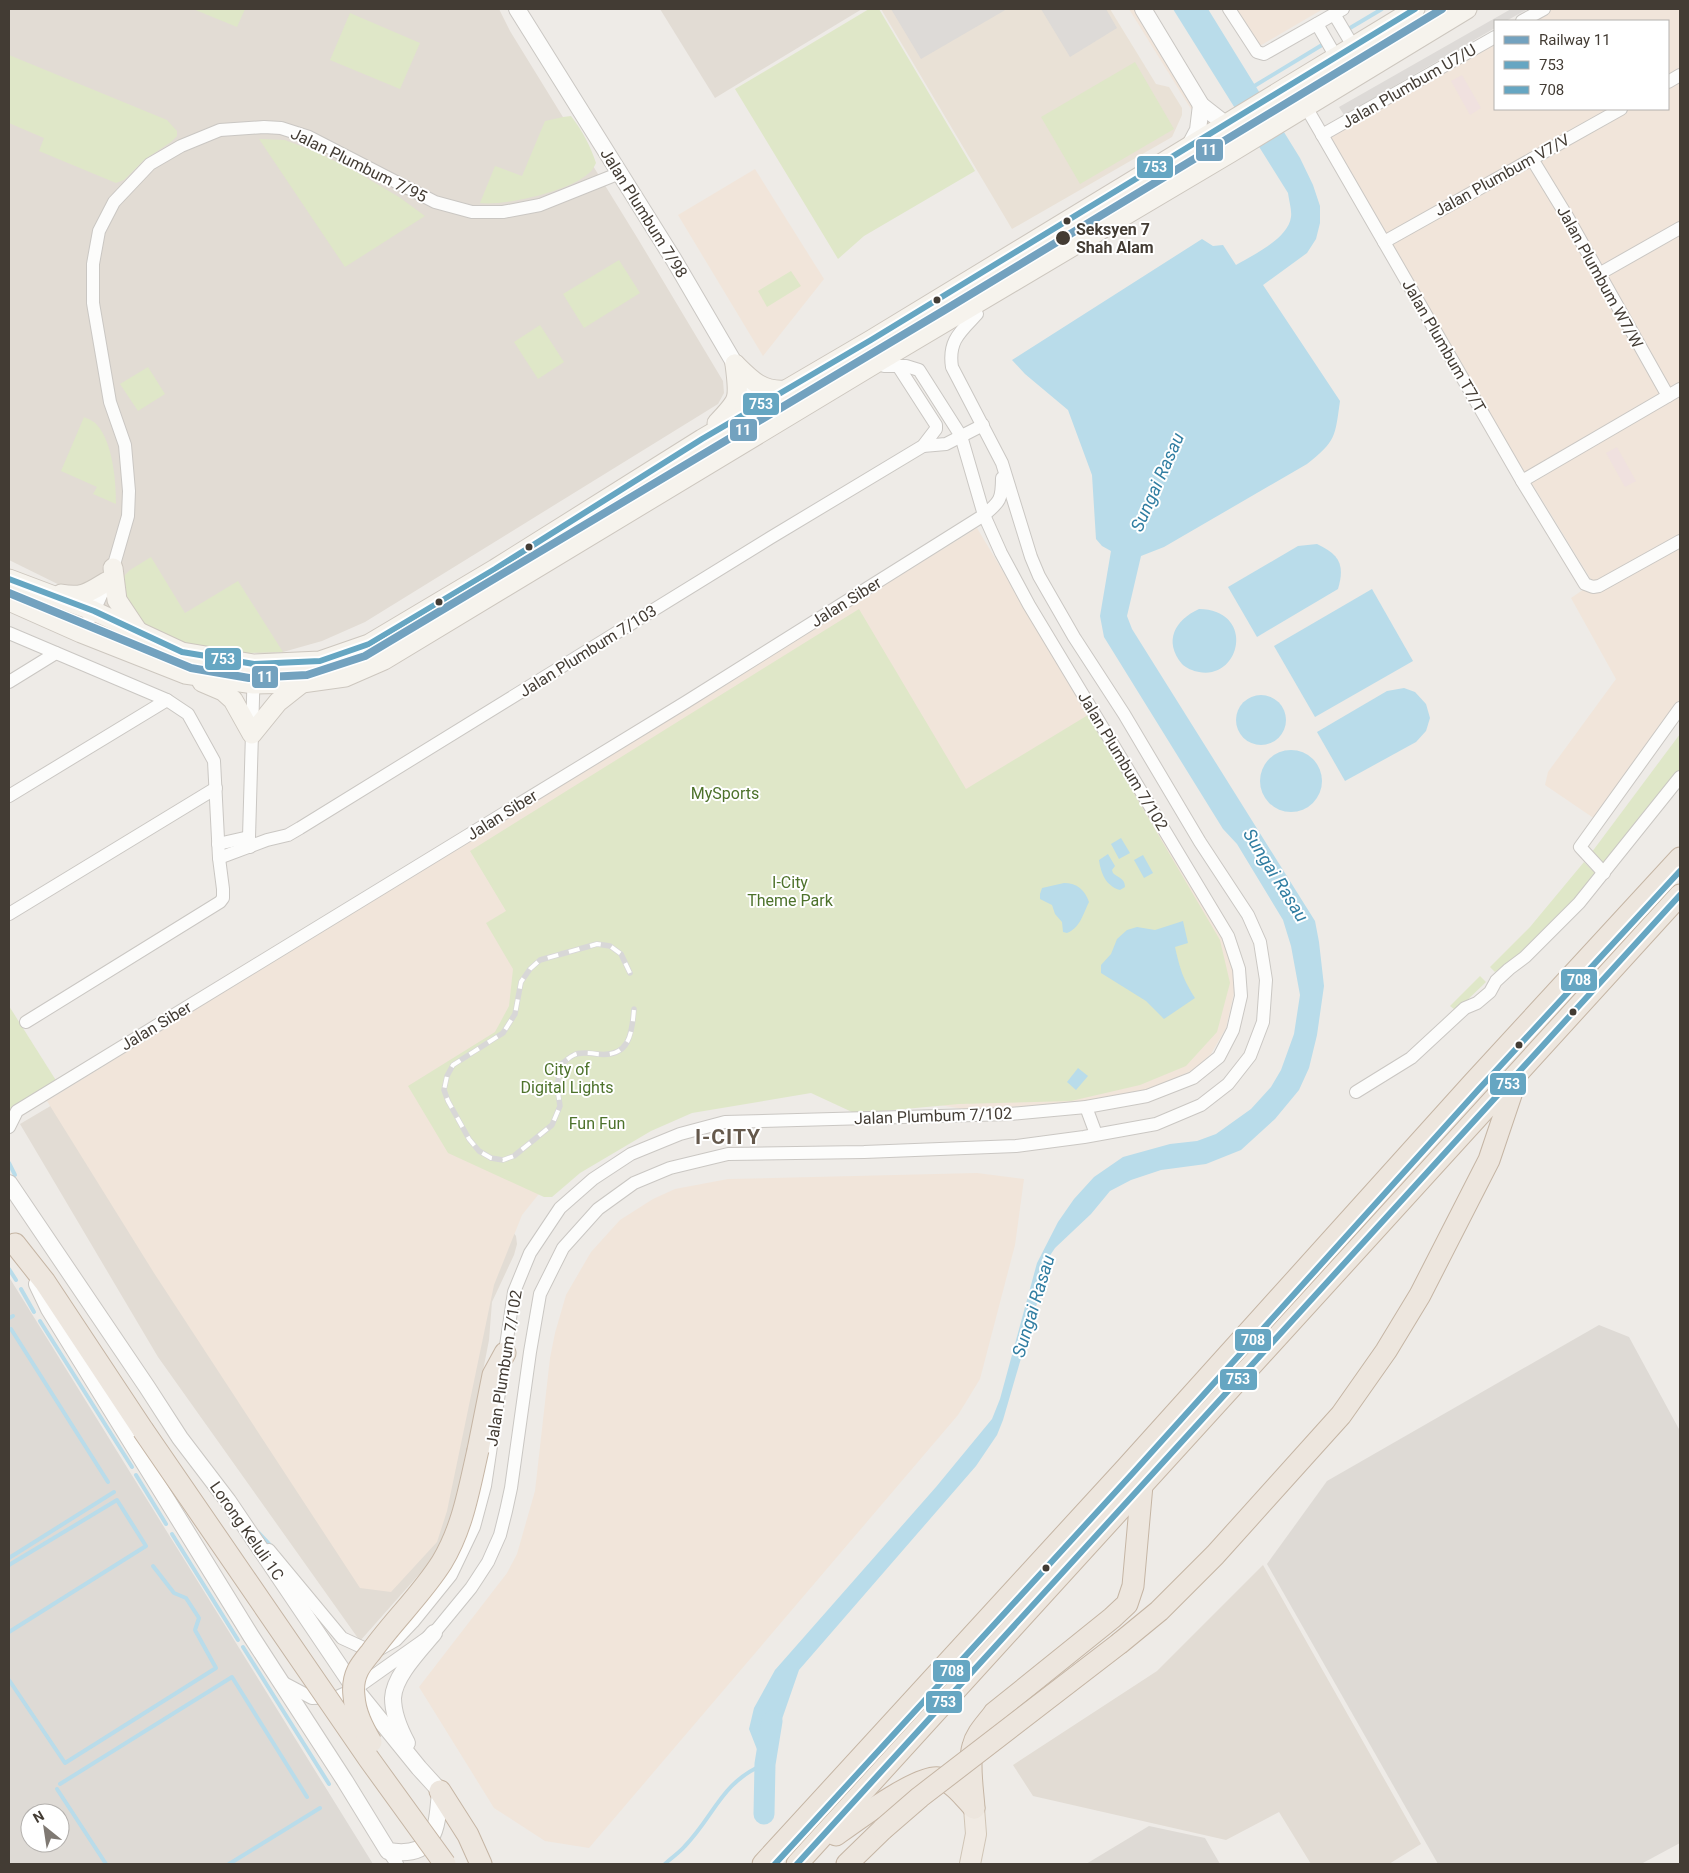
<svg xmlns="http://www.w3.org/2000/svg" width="1689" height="1873" viewBox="0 0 1689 1873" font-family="Roboto,sans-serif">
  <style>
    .residential { fill: #e2dcd4 }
    .commercial { fill: #f1e5da }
    .industrial { fill: #dedad5; fill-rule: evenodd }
    .education { fill: #e9e1d6 }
    .medical { fill: #f0e1df }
    .green { fill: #dfe7c8 }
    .parking { fill: #dddad7 }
    .water { fill: #b9dcea }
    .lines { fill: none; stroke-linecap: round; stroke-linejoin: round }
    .stream { stroke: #b9dcea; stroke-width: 4 }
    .river { stroke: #b9dcea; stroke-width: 21 }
    .minor-casing { stroke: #cac7c3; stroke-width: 14 }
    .tertiary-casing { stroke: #cac7c3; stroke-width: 18 }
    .secondary-casing { stroke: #cdc7bf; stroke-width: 21 }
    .primary-casing { stroke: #d0c5b6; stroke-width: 22 }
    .trunk-casing { stroke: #c5b5a4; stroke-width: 23 }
    .minor { stroke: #fcfcfb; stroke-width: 12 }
    .tertiary { stroke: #fcfcfb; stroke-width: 16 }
    .secondary { stroke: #f6f3ed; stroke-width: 19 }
    .primary { stroke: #f0eae3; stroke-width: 20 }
    .trunk { stroke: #ede6de; stroke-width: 21 }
    .rail-casing { stroke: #d8d7d7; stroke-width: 5.5 }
    .rail { stroke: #fff; stroke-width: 4; stroke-dasharray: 11; stroke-linecap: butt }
    .trunk-bridge-casing { stroke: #c5b5a4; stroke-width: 23; stroke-linecap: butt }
    .trunk-bridge { stroke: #ede6de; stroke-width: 21 }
    .bus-1-casing { stroke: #fff; stroke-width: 10 }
    .bus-2-casing { stroke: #fff; stroke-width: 10 }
    .bus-1 { stroke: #66a6c2; stroke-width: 6 }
    .bus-2 { stroke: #66a6c2; stroke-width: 6 }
    .rail-1-casing { stroke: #fff; stroke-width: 11 }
    .rail-1 { stroke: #73a2bf; stroke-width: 8 }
    .bus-dot { fill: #433c34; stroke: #fff; stroke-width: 2 }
    .labels { text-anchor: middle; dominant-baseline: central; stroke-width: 4; stroke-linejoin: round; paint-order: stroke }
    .street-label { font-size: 16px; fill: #433c34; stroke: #fff }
    .stop-label { font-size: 16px; font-weight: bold; fill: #433c34; stroke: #fff; text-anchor: start }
    .park-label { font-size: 16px; fill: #4d722b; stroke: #fff }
    .water-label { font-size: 18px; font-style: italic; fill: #317ea2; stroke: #fff }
    .district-label { font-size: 21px; font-weight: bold; letter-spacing: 1px; fill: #65594c; stroke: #fff }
    .line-badge { stroke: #fff; stroke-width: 2 }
    .badge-label { font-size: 14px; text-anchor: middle; font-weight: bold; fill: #fff }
  </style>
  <rect width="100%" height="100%" fill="#eeebe7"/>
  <g class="residential">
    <polygon points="9,9 499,9 510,31 638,239 723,381 724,393 718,404 365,622 322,641 283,652 264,654 169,639 9,560"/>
    <polygon points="660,9 862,9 715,98"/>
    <polygon points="282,969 512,1231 516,1236 517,1244 514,1255 492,1302 489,1340 455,1515 445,1545 360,1641 158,1357 20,1124"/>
    <polygon points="1263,1565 1421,1844 1389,1864 1311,1864 1279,1812 1226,1840 1033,1796 1013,1765 1157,1671"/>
  </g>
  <g class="commercial">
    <polygon points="1129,9 1151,9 1207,99 1191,109"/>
    <polygon points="1234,9 1323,9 1258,47"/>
    <polygon points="1553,9 1680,9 1680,699 1595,819 1545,785 1548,772 1616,679 1571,598 1593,583 1490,415 1329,137 1495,42 1495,109 1668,109 1668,21 1531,21"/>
    <polygon points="755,169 824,279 763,356 678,215"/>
    <polygon points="977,528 1224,940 1233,970 1234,993 1226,1028 1211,1054 1193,1070 1151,1089 1099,1100 1050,1105 963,1109 858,1091 824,1078 697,1098 550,1180 522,1215 494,1285 447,1511 437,1542 391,1592 360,1588 154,1273 47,1101"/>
    <polygon points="977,1173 1024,1179 1015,1245 980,1379 958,1415 589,1848 545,1841 494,1808 419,1687 507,1573 517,1554 535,1491 550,1358 555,1333 566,1295 591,1252 620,1220 653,1199 675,1189 728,1179"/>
  </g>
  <g class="industrial">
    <path d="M 9,1277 L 373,1864 L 9,1864 ZM 30,1813 L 60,1813 L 60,1843 L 30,1843 Z"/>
    <polygon points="1599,1325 1629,1337 1680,1431 1680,1843 1641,1864 1438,1864 1267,1564 1327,1481"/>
    <polygon points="1149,1826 1205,1838 1220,1864 1086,1864"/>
  </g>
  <polygon class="education" points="881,9 1110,9 1156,84 1169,87 1182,108 1182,115 1172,137 1012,229"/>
  <g class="medical">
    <polygon points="1462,75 1481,108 1470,115 1451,81"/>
    <polygon points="1617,447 1636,481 1625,487 1606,453"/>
  </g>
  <g class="green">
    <polygon points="193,9 245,9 237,27"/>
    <polygon points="869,9 879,9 975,171 864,236 838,259 735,89"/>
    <polygon points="350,13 420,43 400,89 330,60"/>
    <polygon points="9,55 167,120 177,131 177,136 171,142 144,160 124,180 116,183 39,151 44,138 9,123"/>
    <polygon points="1135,62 1174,129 1080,184 1041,117"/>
    <path d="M 571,116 C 582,130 591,147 596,163 C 594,167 592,171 589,173 C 570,191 506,206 480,203 L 495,166 L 522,176 L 545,121 L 563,117 Z"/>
    <polygon points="259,139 285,140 316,152 353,170 399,197 425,216 345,267"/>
    <polygon points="619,260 640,293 584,328 563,294"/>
    <polygon points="791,271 801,286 767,307 758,291"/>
    <polygon points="540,325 564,362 538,379 514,342"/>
    <polygon points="148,367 165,394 138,411 120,384"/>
    <path d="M 84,417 C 88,419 94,421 97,425 C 113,443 116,481 116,504 L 93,494 L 97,487 L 61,471 Z"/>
    <polygon points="151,557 185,613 238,581 283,652 241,653 209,648 169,639 133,618 125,604 122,578 130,570"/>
    <polygon points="859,609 966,789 1088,715 1220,940 1230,983 1217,1032 1186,1066 1140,1085 1071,1101 959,1104 861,1113 852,1112 811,1093 692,1113 651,1131 580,1173 552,1197 544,1197 448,1153 408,1086 495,1032 509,1006 513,969 486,923 506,911 470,851"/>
    <polygon points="1680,734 1680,770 1602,866 1589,856"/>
    <polygon points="1584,862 1596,874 1542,936 1495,972 1490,967 1530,927"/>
    <polygon points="1480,976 1486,982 1459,1008 1454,1009 1450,1006"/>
    <polygon points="9,1006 57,1082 10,1111 9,1111"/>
  </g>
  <g class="parking">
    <polygon points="891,9 1007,9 921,59"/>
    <polygon points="1041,9 1106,9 1117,28 1070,57"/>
    <polygon points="1511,9 1528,9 1506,21 1495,21 1495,28 1344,115 1339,107"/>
  </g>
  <g class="water">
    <path d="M 1173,9 L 1208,9 L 1300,158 L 1313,185 L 1320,206 L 1320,223 L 1316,239 L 1307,253 L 1263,285 L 1340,401 C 1335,437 1336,441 1307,464 L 1164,547 L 1141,556 L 1127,616 L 1132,629 L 1315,921 L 1319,942 L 1324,986 L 1317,1035 L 1309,1068 L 1299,1090 L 1275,1119 L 1241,1150 L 1206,1164 L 1161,1170 L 1131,1180 L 1110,1191 L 1091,1214 L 1055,1248 L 1049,1257 L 1045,1276 L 1003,1420 L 997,1435 L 976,1466 L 799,1670 L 773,1745 L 758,1752 L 749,1729 L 754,1708 L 775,1670 L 936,1487 L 992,1419 L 1000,1399 L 1037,1263 L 1058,1222 L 1074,1199 L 1094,1177 L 1123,1157 L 1170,1144 L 1197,1141 L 1216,1134 L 1251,1109 L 1271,1087 L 1281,1070 L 1294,1034 L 1300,995 L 1291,946 L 1283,920 L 1237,844 L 1223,829 L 1104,637 L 1100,616 L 1111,551 L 1102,546 L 1096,539 L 1092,475 L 1068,410 L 1025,374 L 1012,360 L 1202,239 L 1213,246 L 1223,245 L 1236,265 C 1253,255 1288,239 1291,217 C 1292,210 1289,201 1288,193 Z"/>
    <path d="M 1317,544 C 1340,555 1345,565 1338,589 L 1257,637 L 1228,587 L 1298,546 Z"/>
    <polygon points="1372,589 1413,661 1315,717 1274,646"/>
    <path d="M 1199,609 C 1256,610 1241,680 1199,672 C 1193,671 1186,668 1182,664 C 1163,641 1175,620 1199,609 Z"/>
    <polygon points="1404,688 1415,692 1426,704 1430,718 1426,731 1416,742 1345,781 1317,732 1387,691"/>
    <circle cx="1261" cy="720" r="25"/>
    <circle cx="1291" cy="781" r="31"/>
    <polygon points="1121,838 1130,853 1119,859 1111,844"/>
    <path d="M 1108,854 L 1115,866 L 1112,870 L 1113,873 C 1118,878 1125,878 1125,887 L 1120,890 C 1106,886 1101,874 1099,860 Z"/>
    <polygon points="1143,855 1153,873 1144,878 1134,860"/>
    <path d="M 1064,883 C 1077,883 1085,890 1089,902 C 1083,914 1080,928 1067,933 L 1063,932 L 1062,922 L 1055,914 L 1052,905 L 1040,899 L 1040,894 L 1042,888 Z"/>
    <path d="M 1183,921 L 1188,943 L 1175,947 C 1180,969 1183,979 1195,998 L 1164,1019 L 1146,1001 L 1101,973 L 1101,965 L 1111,954 L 1117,939 L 1127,930 L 1137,927 L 1155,930 Z"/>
    <polygon points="1078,1068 1088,1076 1076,1090 1067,1082"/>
  </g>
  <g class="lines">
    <g class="stream">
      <polyline points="1350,28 1382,9"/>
      <polyline points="1251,88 1322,45"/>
      <polyline points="9,1163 15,1175"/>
      <polyline points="9,1269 16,1280"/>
      <polyline points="21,1289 34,1312"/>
      <polyline points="9,1318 13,1316"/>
      <polyline points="40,1321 132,1467"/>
      <polyline points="11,1329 108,1482"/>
      <polyline points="136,1475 166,1524"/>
      <polyline points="258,1532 272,1547"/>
      <polyline points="172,1534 238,1640"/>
      <polyline points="9,1558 114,1492"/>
      <polyline points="9,1565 117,1500 146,1546 9,1632"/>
      <polyline points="243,1647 329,1784"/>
      <polyline points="9,1680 65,1763 216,1668 195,1630 199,1618 186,1598 174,1593 153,1566"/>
      <polyline points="60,1784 232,1677 307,1797"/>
      <polyline points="57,1789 106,1864"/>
      <polyline points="229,1864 320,1808"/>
      <path d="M 665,1864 C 671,1858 679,1853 685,1846 C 715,1815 721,1782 765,1764"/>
    </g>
    <polyline class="river" points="764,1814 765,1764 772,1721"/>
    <defs>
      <g id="minor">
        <polyline points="1229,9 1257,52 1264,54 1343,9"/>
        <polyline points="1334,14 1353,46"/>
        <polyline points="1522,21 1544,9"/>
        <polyline points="1317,24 1336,57"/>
        <polyline points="1668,82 1680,75"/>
        <polyline points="1306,107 1522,481 1585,584 1593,587 1599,586 1680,541"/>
        <polyline points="1322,135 1495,37"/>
        <polyline points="1532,159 1568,218 1668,396"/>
        <polyline points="1384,242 1621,109"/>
        <polyline points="1599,274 1680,228"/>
        <polyline points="923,446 946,444 983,425"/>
        <polyline points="1522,481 1680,389"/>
        <polyline points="9,633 167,700 188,714 214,761 219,858 223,889 223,898 220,902 26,1022"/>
        <polyline points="81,633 94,611 113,568 128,516 129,491 125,445 110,402 93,303 93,264 99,231 114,202 150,164 181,146 220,130 264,127 281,128 309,137 435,202 472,212 503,212 540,205 620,173"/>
        <polyline points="9,682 56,653"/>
        <polyline points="9,796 167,700"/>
        <polyline points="218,844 249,837"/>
        <polyline points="250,847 249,837 254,664"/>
        <polyline points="219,858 267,840 288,835 300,828 770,538 923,446 936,429 936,425 898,366"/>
        <polyline points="1604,873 1580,847 1680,708"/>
        <polyline points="9,914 216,788"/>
        <polyline points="1356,1092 1411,1058 1465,1008 1477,1003 1490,992 1496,981 1509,969 1525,957 1579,903 1680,777"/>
        <polyline points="1086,1107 1096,1134"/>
        <path d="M 9,1127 L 17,1111 L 686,702 L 984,515 C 1000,502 1002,499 1002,478"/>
        <polyline points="504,1359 514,1292 530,1253 560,1208 593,1179 631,1154 680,1134 725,1122 1010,1114 1086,1107 1147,1096 1193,1078 1219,1057 1233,1030 1241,996 1239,969 1228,936 1029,605 1001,553 984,515 961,436 919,370 906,366 884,366"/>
        <polyline points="269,1550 342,1638 366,1649 380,1649 396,1640 413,1622 451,1575 474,1527 485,1486 500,1386"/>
        <path d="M 280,1681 L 312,1698 L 337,1697 L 355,1689 L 434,1633 L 471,1588 L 488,1562 L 500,1535 L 506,1511 L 511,1488 L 530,1352 L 540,1294 L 563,1248 L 598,1209 L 634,1183 L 670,1168 L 728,1154 L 864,1152 L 1016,1146 L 1084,1137 L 1156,1124 L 1201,1105 L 1228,1084 L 1250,1056 L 1263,1022 L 1266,980 L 1260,942 L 1248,915 L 1200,842 L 1124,714 L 1074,637 L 1039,576 L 1031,557 L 1002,463 L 952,367 C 948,341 960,332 977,314"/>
        <polyline points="388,1851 397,1864"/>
      </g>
      <g id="tertiary">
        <polyline points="517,9 674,260 767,419"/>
        <polyline points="1143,9 1201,105 1224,123"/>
        <polyline points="1190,145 1198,130 1201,105"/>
        <path d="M 9,1183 L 147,1387 L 180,1438 L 228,1501 L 355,1689 L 419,1768 L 440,1791 C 437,1828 436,1859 388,1851 L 345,1781 L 251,1636 L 49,1309 L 37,1284"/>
        <path d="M 407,1743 C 400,1730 393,1714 393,1698 C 394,1676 420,1650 434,1633"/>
      </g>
      <g id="secondary">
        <path d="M 735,364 C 751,380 762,392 786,390"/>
        <path d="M 717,423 C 741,398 739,399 735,364"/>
        <polyline points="113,568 117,600 137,630"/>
        <polyline points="9,579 94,611 182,652 254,664 320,661 369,644 495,569 702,439 871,340 1415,9"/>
        <path d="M 61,594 C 82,598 88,593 106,582"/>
        <polyline points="9,601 81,633 185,674 254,684 302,683 345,677 384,660 881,360 1230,153 1467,9"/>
        <polyline points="202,682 223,691 233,700 252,734 278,702 302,683"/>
      </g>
      <polyline id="primary" points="970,1864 976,1834 974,1808"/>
      <g id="trunk">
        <polyline points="15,1244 45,1282 143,1430"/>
        <polyline points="478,1450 493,1375 505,1353"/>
        <polyline points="1120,1643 1159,1611 1215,1555 1341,1415 1386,1351 1420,1295 1489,1160 1516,1080"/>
        <polyline points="440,1791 468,1835 481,1864"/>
        <path d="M 974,1808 C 973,1791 968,1762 973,1746 C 976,1733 987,1723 994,1713 L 1112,1618 L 1127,1604 L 1133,1586 L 1142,1485"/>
        <path d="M 836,1835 C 854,1822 920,1773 939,1778 C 954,1783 964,1797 974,1808"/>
        <polyline points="763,1864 1126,1468 1473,1083 1680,858"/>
        <polyline points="797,1864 1680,895"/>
        <polyline points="847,1864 883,1829"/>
      </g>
    </defs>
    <use href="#minor" class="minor-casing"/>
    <use href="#tertiary" class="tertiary-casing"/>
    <use href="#secondary" class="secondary-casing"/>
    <use href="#primary" class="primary-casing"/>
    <use href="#trunk" class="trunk-casing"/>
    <use href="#minor" class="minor"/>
    <use href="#tertiary" class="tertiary"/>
    <use href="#secondary" class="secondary"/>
    <use href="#primary" class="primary"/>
    <use href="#trunk" class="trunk"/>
    <defs>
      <path id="rail" d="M 630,973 L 621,954 L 610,946 L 597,944 L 540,960 L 530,969 L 521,982 L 515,1014 L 503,1033 L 453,1065 L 447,1076 L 444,1090 L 448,1101 L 469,1139 L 479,1151 L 491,1158 L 503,1160 L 514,1156 L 552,1125 L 560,1106 L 557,1086 L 561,1064 C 565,1062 569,1057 574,1055 C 579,1052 590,1053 597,1054 C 629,1058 632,1035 634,1009"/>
    </defs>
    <use href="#rail" class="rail-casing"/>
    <use href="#rail" class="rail"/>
    <defs>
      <g id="trunk-bridge">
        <polyline points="143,1430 369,1759 445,1864"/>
        <path d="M 371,1742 C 363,1728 355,1713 354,1696 C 353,1688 354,1678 358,1670 C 361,1664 367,1657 371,1652 C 393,1621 422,1594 442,1562 C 463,1527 469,1489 478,1450"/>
        <polyline points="883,1829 920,1797 1120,1643"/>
      </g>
    </defs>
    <use href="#trunk-bridge" class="trunk-bridge-casing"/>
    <use href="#trunk-bridge" class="trunk-bridge"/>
    <defs>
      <g id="bus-1">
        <polyline points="9,579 94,611 182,652 254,664 320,661 369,644 495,569 702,439 871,340 1415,9"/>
        <polyline points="797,1864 1680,895"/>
      </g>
      <polyline id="bus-2" points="775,1864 1132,1474 1479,1089 1680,871"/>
    </defs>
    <use href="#bus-1" class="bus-1-casing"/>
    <use href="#bus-2" class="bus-2-casing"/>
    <use href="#bus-1" class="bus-1"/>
    <use href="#bus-2" class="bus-2"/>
    <defs>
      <polyline id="rail-1" points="9,593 191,668 249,678 307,675 365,656 943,311 1442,9"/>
    </defs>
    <use href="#rail-1" class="rail-1-casing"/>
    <use href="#rail-1" class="rail-1"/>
  </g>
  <g class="bus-dot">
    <circle cx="1067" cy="221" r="4.5"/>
    <circle cx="1063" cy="238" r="8"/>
    <circle cx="937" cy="300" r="4.5"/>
    <circle cx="529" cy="547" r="4.5"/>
    <circle cx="439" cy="602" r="4.5"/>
    <circle cx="1573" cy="1012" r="4.5"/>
    <circle cx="1519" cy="1045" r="4.5"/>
    <circle cx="1046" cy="1568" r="4.5"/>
  </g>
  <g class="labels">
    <g class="street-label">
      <text transform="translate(1409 86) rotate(-30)">Jalan Plumbum U7/U</text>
      <text transform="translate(359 165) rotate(26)">Jalan Plumbum 7/95</text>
      <text transform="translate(1502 175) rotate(-29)">Jalan Plumbum V7/V</text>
      <text transform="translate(644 213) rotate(58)">Jalan Plumbum 7/98</text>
      <text transform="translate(1600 277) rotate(61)">Jalan Plumbum W7/W</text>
      <text transform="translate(1444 346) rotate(60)">Jalan Plumbum T7/T</text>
      <text transform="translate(846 602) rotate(-32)">Jalan Siber</text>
      <text transform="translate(588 651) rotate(-32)">Jalan Plumbum 7/103</text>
      <text transform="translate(1123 761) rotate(59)">Jalan Plumbum 7/102</text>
      <text transform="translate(502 815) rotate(-32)">Jalan Siber</text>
      <text transform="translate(156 1026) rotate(-31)">Jalan Siber</text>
      <text transform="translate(933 1116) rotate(-2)">Jalan Plumbum 7/102</text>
      <text transform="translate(504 1368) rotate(-81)">Jalan Plumbum 7/102</text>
      <text transform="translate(247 1531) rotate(55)">Lorong Keluli 1C</text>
    </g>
    <g class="stop-label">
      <text x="1076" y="229">Seksyen 7<tspan x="1076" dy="18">Shah Alam</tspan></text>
    </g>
    <g class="park-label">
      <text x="725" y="793">MySports</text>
      <text x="790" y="882">I-City<tspan x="790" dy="18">Theme Park</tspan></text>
      <text x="567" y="1069">City of<tspan x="567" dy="18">Digital Lights</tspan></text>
      <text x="597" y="1123">Fun Fun</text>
    </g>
    <g class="water-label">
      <text transform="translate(1157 482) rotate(-66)">Sungai Rasau</text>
      <text transform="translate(1276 875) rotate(58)">Sungai Rasau</text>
      <text transform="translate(1033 1306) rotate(-73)">Sungai Rasau</text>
    </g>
    <g class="district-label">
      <text x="728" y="1137">I-CITY</text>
    </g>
  </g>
  <g class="line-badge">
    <rect x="1195" y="138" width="29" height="24" rx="5" fill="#73a2bf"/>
    <rect x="1136" y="155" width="38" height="24" rx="5" fill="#66a6c2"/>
    <rect x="742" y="392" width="38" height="24" rx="5" fill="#66a6c2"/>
    <rect x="729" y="418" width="29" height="24" rx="5" fill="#73a2bf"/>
    <rect x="204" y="647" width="38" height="24" rx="5" fill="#66a6c2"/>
    <rect x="251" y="665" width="28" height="24" rx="5" fill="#73a2bf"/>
    <rect x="1560" y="968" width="38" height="24" rx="5" fill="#66a6c2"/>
    <rect x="1489" y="1072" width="38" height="24" rx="5" fill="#66a6c2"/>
    <rect x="1234" y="1328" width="38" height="24" rx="5" fill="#66a6c2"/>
    <rect x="1219" y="1368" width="39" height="23" rx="5" fill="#66a6c2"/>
    <rect x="932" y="1659" width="39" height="24" rx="5" fill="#66a6c2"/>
    <rect x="925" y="1690" width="38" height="24" rx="5" fill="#66a6c2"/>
  </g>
  <g class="badge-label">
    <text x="1209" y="155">11</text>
    <text x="1155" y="172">753</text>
    <text x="761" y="409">753</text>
    <text x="743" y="435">11</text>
    <text x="223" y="664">753</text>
    <text x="265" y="682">11</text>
    <text x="1579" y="985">708</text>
    <text x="1508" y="1089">753</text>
    <text x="1253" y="1345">708</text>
    <text x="1238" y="1384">753</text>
    <text x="952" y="1676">708</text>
    <text x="944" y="1707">753</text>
  </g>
  <rect width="1689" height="1873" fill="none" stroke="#433c34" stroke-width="20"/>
  <rect x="1494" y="20" width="175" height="90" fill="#ffffff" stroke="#b4b1ae"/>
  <rect x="1504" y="36" width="25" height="8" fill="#73a2bf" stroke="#b4b1ae"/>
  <text x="1539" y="45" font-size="15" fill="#433c34">Railway 11</text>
  <rect x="1504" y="61" width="25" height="8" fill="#66a6c2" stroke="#b4b1ae"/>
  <text x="1539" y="70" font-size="15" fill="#433c34">753</text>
  <rect x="1504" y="86" width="25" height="8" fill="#66a6c2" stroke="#b4b1ae"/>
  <text x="1539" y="95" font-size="15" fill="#433c34">708</text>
  <g transform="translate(45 1828) rotate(330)"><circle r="24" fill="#ffffff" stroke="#b4b1ae"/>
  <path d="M0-4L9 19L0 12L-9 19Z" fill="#7f7973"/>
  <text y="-8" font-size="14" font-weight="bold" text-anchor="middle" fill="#433c34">N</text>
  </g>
</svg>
